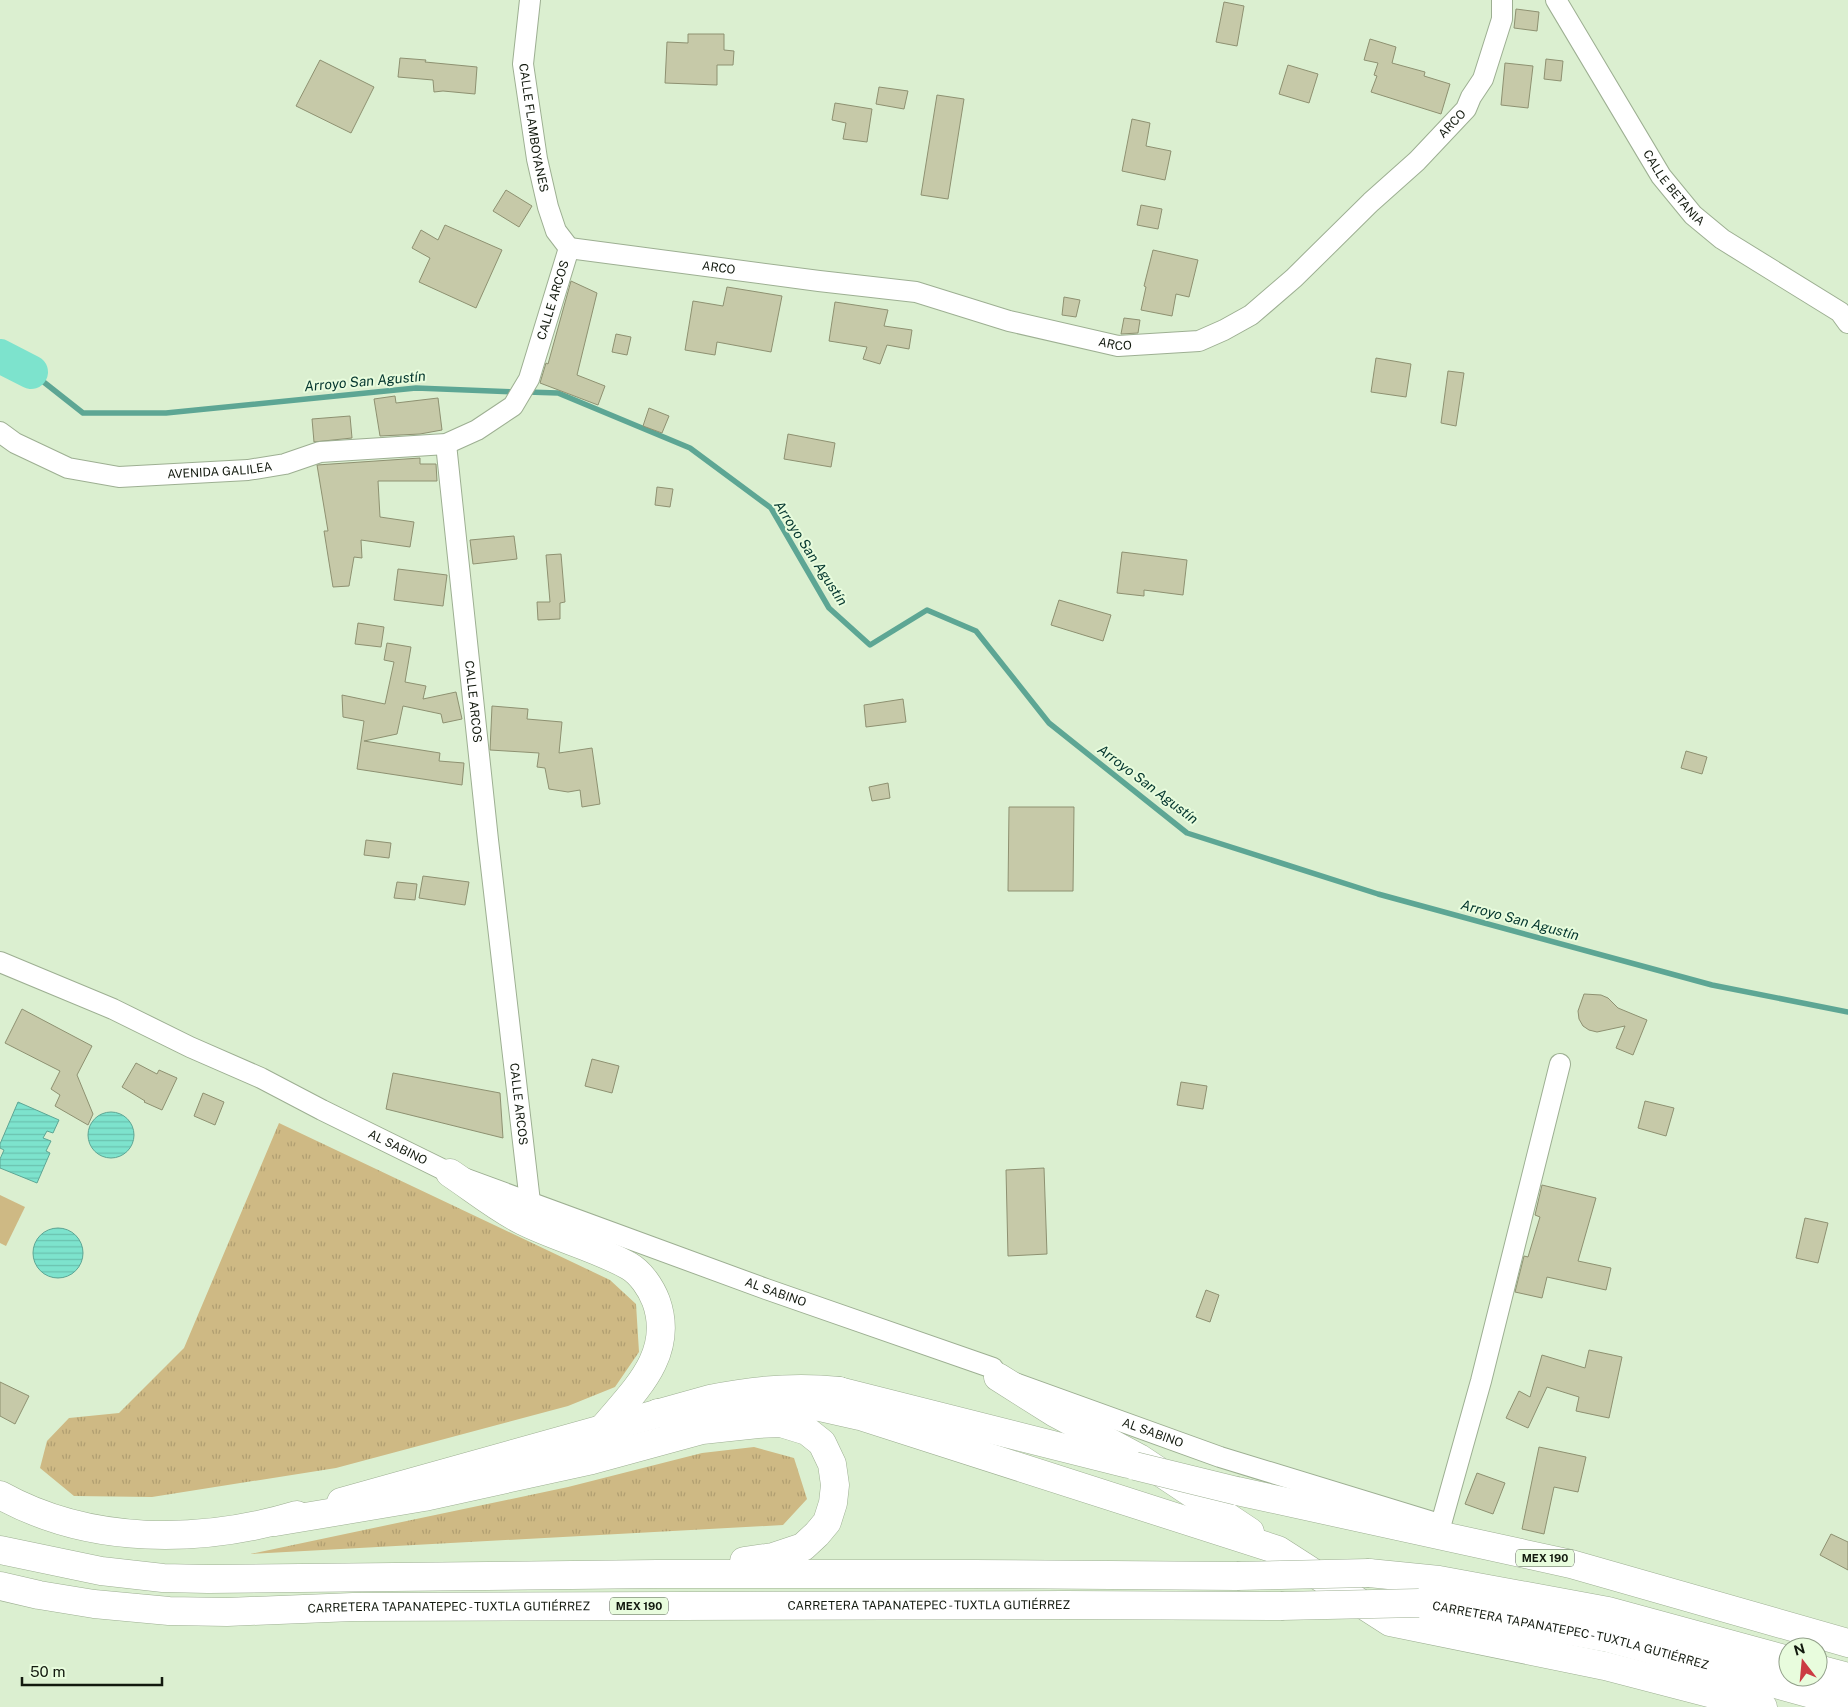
<svg xmlns="http://www.w3.org/2000/svg" width="1848" height="1707" viewBox="0 0 1848 1707" font-family="'Public Sans',sans-serif">
  <style>
    .grass { fill: url(#grass-tufts) }
    .garden { fill: #ceb984 }
    .water { fill: url(#water-rules); stroke: #5da694 }
    .lines { fill: none; stroke-linecap: round; stroke-linejoin: round }
    .stream { stroke: #5da694; stroke-width: 5.5 }
    .river { stroke: #7de3cd; stroke-width: 34 }
    .building { fill: #c6c9a8; stroke: #8e9171 }
    .minor-casing { stroke: #9daf92; stroke-width: 22 }
    .secondary-casing { stroke: #9daf92; stroke-width: 29 }
    .trunk-casing { stroke: #9daf92; stroke-width: 29 }
    .minor { stroke: #fff; stroke-width: 20 }
    .secondary { stroke: #fff; stroke-width: 28 }
    .trunk { stroke: #fff; stroke-width: 28 }
    .trunk-bridge-casing { stroke: #9daf92; stroke-width: 29; stroke-linecap: butt }
    .trunk-bridge { stroke: #fff; stroke-width: 28 }
    .labels { text-anchor: middle; dominant-baseline: central; stroke-width: 4; stroke-linejoin: round; paint-order: stroke }
    .shield { fill: #e8fcdd; stroke: #525d4c; stroke-width: 1 }
    .shield-label { font-size: 11px; font-weight: bold; fill: #12190e }
    .street-label { font-size: 12px; fill: #12190e; stroke: #e8fcdd }
    .water-label { font-size: 14px; font-style: italic; fill: #03352d; stroke: #e8fcdd }
  </style>
  <defs>
    <pattern id="grass-tufts" width="24" height="20" patternUnits="userSpaceOnUse" patternTransform="scale(1.25)"><rect width="24" height="20" fill="#ceb984"/><path d="M3 7l-1-3M5 7V3M7 7l1-3M15 17l-1-3M17 17v-4M19 17l1-3" fill="none" stroke="#b09e71"/></pattern>
    <pattern id="water-rules" width="6" height="5" patternUnits="userSpaceOnUse" patternTransform="scale(1.25)"><rect width="6" height="5" fill="#7de3cd"/><path d="M0 2.5h6" fill="none" stroke="#6bc2af"/></pattern>
  </defs>
  <rect width="100%" height="100%" fill="#dbefd0"/>
  <g class="grass">
    <polygon points="279,1123 610,1280 636,1304 639,1352 615,1387 568,1406 336,1468 152,1497 74,1496 40,1468 47,1441 69,1418 119,1413 184,1348"/>
    <polygon points="754,1447 794,1458 807,1499 783,1525 250,1554 568,1487 702,1453"/>
  </g>
  <polygon class="garden" points="0,1195 25,1207 6,1246 0,1243"/>
  <g class="water">
    <polygon points="18,1102 59,1120 53,1133 47,1131 43,1138 51,1141 46,1151 50,1153 37,1183 0,1168 0,1159 4,1150 0,1148 0,1144"/>
    <circle cx="111" cy="1135" r="23"/>
    <circle cx="58" cy="1253" r="25"/>
  </g>
  <g class="lines">
    <g class="stream">
      <polyline points="0,356 31,372 83,413 166,413 416,388 516,392"/>
      <polyline points="527,392 558,393 690,448 771,508 829,608 870,645 927,610 976,631 1049,723 1187,833 1378,894 1712,985 1848,1012"/>
    </g>
    <polyline class="river" points="0,356 31,372"/>
  </g>
  <g class="building">
    <polygon points="1224,2 1244,6 1237,46 1216,42"/>
    <polygon points="1516,9 1539,12 1537,31 1514,28"/>
    <polygon points="688,34 724,34 724,50 734,51 733,65 717,65 717,85 665,83 667,42 688,43"/>
    <polygon points="1370,39 1396,47 1392,63 1425,72 1424,76 1450,84 1441,114 1371,92 1377,76 1374,75 1378,63 1364,60"/>
    <polygon points="400,58 426,60 425,62 477,67 475,94 443,91 434,92 433,80 398,77"/>
    <polygon points="1546,59 1563,61 1561,81 1544,79"/>
    <polygon points="320,60 374,87 351,133 296,106"/>
    <polygon points="1505,63 1533,66 1528,108 1501,105"/>
    <polygon points="1288,65 1318,74 1309,103 1279,94"/>
    <polygon points="879,87 908,91 904,109 876,104"/>
    <polygon points="937,95 964,99 948,199 921,195"/>
    <polygon points="835,103 872,109 867,142 843,139 846,123 832,120"/>
    <polygon points="1132,119 1150,123 1146,146 1171,151 1165,180 1122,171"/>
    <polygon points="506,190 532,206 519,227 493,211"/>
    <polygon points="1141,205 1162,209 1158,229 1137,225"/>
    <polygon points="445,225 502,250 476,308 419,282 430,258 412,248 421,230 438,240"/>
    <polygon points="1153,250 1198,260 1189,297 1176,294 1172,316 1141,310 1146,287 1144,286"/>
    <polygon points="571,281 597,293 577,375 605,386 598,405 540,383 546,363 548,364"/>
    <polygon points="727,287 782,296 771,352 717,342 715,355 685,350 693,301 723,306"/>
    <polygon points="1064,297 1080,300 1076,317 1062,315"/>
    <polygon points="835,302 888,310 884,326 912,330 909,349 887,345 880,364 863,359 867,347 829,341"/>
    <polygon points="1124,318 1140,320 1138,333 1121,334"/>
    <polygon points="616,334 631,337 627,355 612,352"/>
    <polygon points="1376,358 1411,364 1406,397 1371,392"/>
    <polygon points="1448,371 1464,373 1456,426 1441,423"/>
    <polygon points="395,396 396,403 438,398 442,430 420,434 380,436 374,399"/>
    <polygon points="649,408 669,416 662,433 643,426"/>
    <polygon points="350,416 352,438 314,442 312,419"/>
    <polygon points="788,434 835,443 831,467 784,459"/>
    <polygon points="420,458 420,464 436,464 437,481 378,481 380,517 414,522 410,547 361,540 362,558 354,557 349,586 333,587 324,531 328,531 317,465"/>
    <polygon points="657,487 673,489 670,507 655,505"/>
    <polygon points="514,536 517,559 473,564 470,540"/>
    <polygon points="1122,552 1187,560 1183,595 1144,590 1144,596 1117,593"/>
    <polygon points="561,554 565,602 560,603 560,619 538,620 537,602 550,602 546,555"/>
    <polygon points="398,569 447,575 443,606 394,600"/>
    <polygon points="1059,600 1111,615 1103,641 1051,625"/>
    <polygon points="358,623 384,627 381,647 355,644"/>
    <polygon points="387,643 411,647 405,682 426,686 423,699 456,692 462,719 443,723 441,714 403,706 397,734 364,741 440,753 439,761 464,763 462,785 357,769 364,721 343,717 342,695 385,704 394,662 384,660"/>
    <polygon points="903,699 906,722 866,727 864,705"/>
    <polygon points="492,706 528,709 527,719 562,722 559,753 592,748 600,804 582,807 580,790 568,792 549,789 545,768 537,767 539,753 490,750"/>
    <polygon points="1686,751 1707,757 1702,774 1681,768"/>
    <polygon points="888,783 890,798 872,801 869,787"/>
    <polygon points="1009,807 1074,807 1073,891 1008,891"/>
    <polygon points="366,840 391,843 389,858 364,855"/>
    <polygon points="423,876 469,882 465,905 419,898"/>
    <polygon points="397,882 417,884 415,900 394,898"/>
    <polygon points="1584,994 1601,995 1608,998 1618,1008 1647,1020 1633,1055 1616,1048 1625,1026 1597,1032 1589,1030 1583,1026 1579,1019 1578,1011"/>
    <polygon points="22,1009 92,1046 77,1075 93,1114 88,1125 55,1106 60,1095 51,1089 60,1071 5,1043"/>
    <polygon points="592,1059 619,1066 612,1093 585,1086"/>
    <polygon points="136,1063 157,1074 159,1070 177,1078 162,1110 144,1102 145,1101 122,1087"/>
    <polygon points="393,1073 500,1093 503,1138 386,1109"/>
    <polygon points="1181,1082 1207,1086 1203,1109 1177,1105"/>
    <polygon points="203,1093 224,1102 215,1125 194,1116"/>
    <polygon points="1645,1101 1674,1108 1666,1136 1638,1128"/>
    <polygon points="1044,1168 1047,1254 1008,1256 1006,1170"/>
    <polygon points="1542,1185 1596,1198 1578,1261 1611,1268 1606,1290 1547,1277 1542,1298 1515,1292 1524,1256 1528,1257 1540,1217 1535,1215"/>
    <polygon points="1805,1218 1828,1223 1818,1263 1796,1258"/>
    <polygon points="1206,1290 1219,1295 1210,1322 1196,1317"/>
    <polygon points="1589,1350 1622,1357 1609,1418 1576,1411 1579,1397 1547,1387 1528,1428 1506,1418 1519,1391 1530,1397 1542,1355 1585,1368"/>
    <polygon points="0,1382 29,1396 15,1424 0,1416"/>
    <polygon points="1539,1447 1586,1457 1578,1492 1554,1487 1544,1534 1522,1529"/>
    <polygon points="1477,1473 1505,1483 1493,1514 1465,1504"/>
    <polygon points="1831,1534 1848,1542 1848,1570 1820,1555"/>
  </g>
  <g class="lines">
    <defs>
      <g id="minor">
        <path id="s1" d="M 530,0 L 523,64 L 537,159 L 548,207 L 556,231 L 569,248"/>
        <path id="s2" d="M 1556,0 L 1661,176 L 1693,215 L 1722,239 L 1840,312 L 1848,323"/>
        <path id="s3" d="M 569,248 L 819,281 L 916,292 L 1009,321 L 1118,346 L 1199,341 L 1224,330 L 1251,315 L 1294,278 L 1371,202 L 1417,161 L 1466,109 L 1471,97 L 1483,79 L 1502,19 L 1502,0"/>
        <path id="s4" d="M 0,432 L 15,443 L 68,468 L 119,477 L 248,470 L 285,464 L 320,452 L 446,444 L 477,430 L 513,406 L 529,379 L 569,248"/>
        <path id="s5" d="M 446,444 L 488,840 L 530,1202"/>
        <path id="s6" d="M 0,962 L 113,1009 L 190,1047 L 261,1078 L 322,1110 L 450,1173 L 766,1289 L 993,1368 L 998,1377 L 1220,1457 L 1436,1523"/>
        <polyline points="1441,1524 1481,1381 1560,1064"/>
      </g>
      <g id="secondary">
        <path d="M 450,1173 C 474,1189 497,1208 523,1221 C 557,1238 595,1247 629,1266 C 641,1273 651,1288 656,1301 C 675,1354 635,1390 604,1427"/>
        <path d="M 0,1495 C 90,1545 200,1544 297,1515"/>
        <path d="M 341,1502 L 710,1399 C 753,1390 794,1386 839,1391"/>
      </g>
      <g id="trunk">
        <polyline points="998,1377 1055,1413 1139,1458 1250,1532"/>
        <polyline points="839,1391 1128,1464"/>
        <polyline points="658,1413 692,1413 780,1405 820,1407 860,1416 1278,1550 1390,1622 1605,1666 1763,1707"/>
        <polyline points="1237,1491 1571,1564 1848,1643"/>
        <polyline points="275,1522 424,1497 592,1460 702,1430 758,1424 781,1423 807,1431 822,1443 832,1464 835,1485 833,1503 827,1522 817,1534 803,1547 773,1557 744,1561"/>
        <polyline points="0,1550 101,1571 163,1578 208,1579 657,1574 973,1574 1237,1576"/>
        <polyline points="1369,1573 1439,1580 1608,1611 1788,1660"/>
        <path id="s7" d="M 0,1586 L 39,1595 L 94,1604 L 169,1611 L 227,1612 L 353,1607 L 1064,1605 L 1281,1606"/>
        <path id="s8" d="M 1419,1603 L 1608,1638 L 1848,1704"/>
        <polyline points="1818,1669 1848,1677"/>
      </g>
    </defs>
    <use href="#minor" class="minor-casing"/>
    <use href="#secondary" class="secondary-casing"/>
    <use href="#trunk" class="trunk-casing"/>
    <use href="#minor" class="minor"/>
    <use href="#secondary" class="secondary"/>
    <use href="#trunk" class="trunk"/>
    <defs>
      <g id="trunk-bridge">
        <polyline points="1135,1466 1237,1491"/>
        <polyline points="1237,1576 1369,1573"/>
        <polyline points="1281,1606 1419,1603"/>
      </g>
    </defs>
    <use href="#trunk-bridge" class="trunk-bridge-casing"/>
    <use href="#trunk-bridge" class="trunk-bridge"/>
  </g>
  <g class="labels">
    <g class="shield">
      <rect x="1516" y="1549.5" width="58" height="17" rx="4"/>
      <rect x="610" y="1597.5" width="58" height="17" rx="4"/>
    </g>
    <g class="shield-label">
      <text x="1545" y="1558">MEX 190</text>
      <text x="639" y="1606">MEX 190</text>
    </g>
    <g class="street-label">
      <text stroke="none"><textPath href="#s3" startOffset="976">ARCO</textPath></text>
      <text stroke="none"><textPath href="#s1" startOffset="129">CALLE FLAMBOYANES</textPath></text>
      <text stroke="none"><textPath href="#s2" startOffset="222">CALLE BETANIA</textPath></text>
      <text stroke="none"><textPath href="#s3" startOffset="151">ARCO</textPath></text>
      <text stroke="none"><textPath href="#s4" startOffset="650">CALLE ARCOS</textPath></text>
      <text stroke="none"><textPath href="#s3" startOffset="556">ARCO</textPath></text>
      <text stroke="none"><textPath href="#s4" startOffset="230">AVENIDA GALILEA</textPath></text>
      <text stroke="none"><textPath href="#s5" startOffset="259">CALLE ARCOS</textPath></text>
      <text stroke="none"><textPath href="#s5" startOffset="664">CALLE ARCOS</textPath></text>
      <text stroke="none"><textPath href="#s6" startOffset="439">AL SABINO</textPath></text>
      <text stroke="none"><textPath href="#s6" startOffset="844">AL SABINO</textPath></text>
      <text stroke="none"><textPath href="#s6" startOffset="1249">AL SABINO</textPath></text>
      <text stroke="none"><textPath href="#s7" startOffset="931">CARRETERA TAPANATEPEC - TUXTLA GUTIÉRREZ</textPath></text>
      <text stroke="none"><textPath href="#s7" startOffset="451">CARRETERA TAPANATEPEC - TUXTLA GUTIÉRREZ</textPath></text>
      <text stroke="none"><textPath href="#s8" startOffset="155">CARRETERA TAPANATEPEC - TUXTLA GUTIÉRREZ</textPath></text>
    </g>
    <g class="water-label">
      <text transform="translate(365 381) rotate(-5)">Arroyo San Agustín</text>
      <text transform="translate(811 553) rotate(57)">Arroyo San Agustín</text>
      <text transform="translate(1148 784) rotate(37)">Arroyo San Agustín</text>
      <text transform="translate(1520 920) rotate(15)">Arroyo San Agustín</text>
    </g>
  </g>
  <g transform="translate(1803 1662) rotate(344)"><circle r="24" fill="#e8fcdd" stroke="#92a18a"/>
  <path d="M0-4L9 19L0 12L-9 19Z" fill="#cb3b43"/>
  <text y="-8" font-size="14" font-weight="bold" text-anchor="middle" fill="#12190e">N</text>
  </g>
  <path d="M22 1677v8h140v-8" fill="none" stroke="#12190e" stroke-width="2.5"/>
  <text x="30" y="1677" font-size="15" fill="#12190e" stroke="#e8fcdd" stroke-width="4" paint-order="stroke">50 m</text>
</svg>
